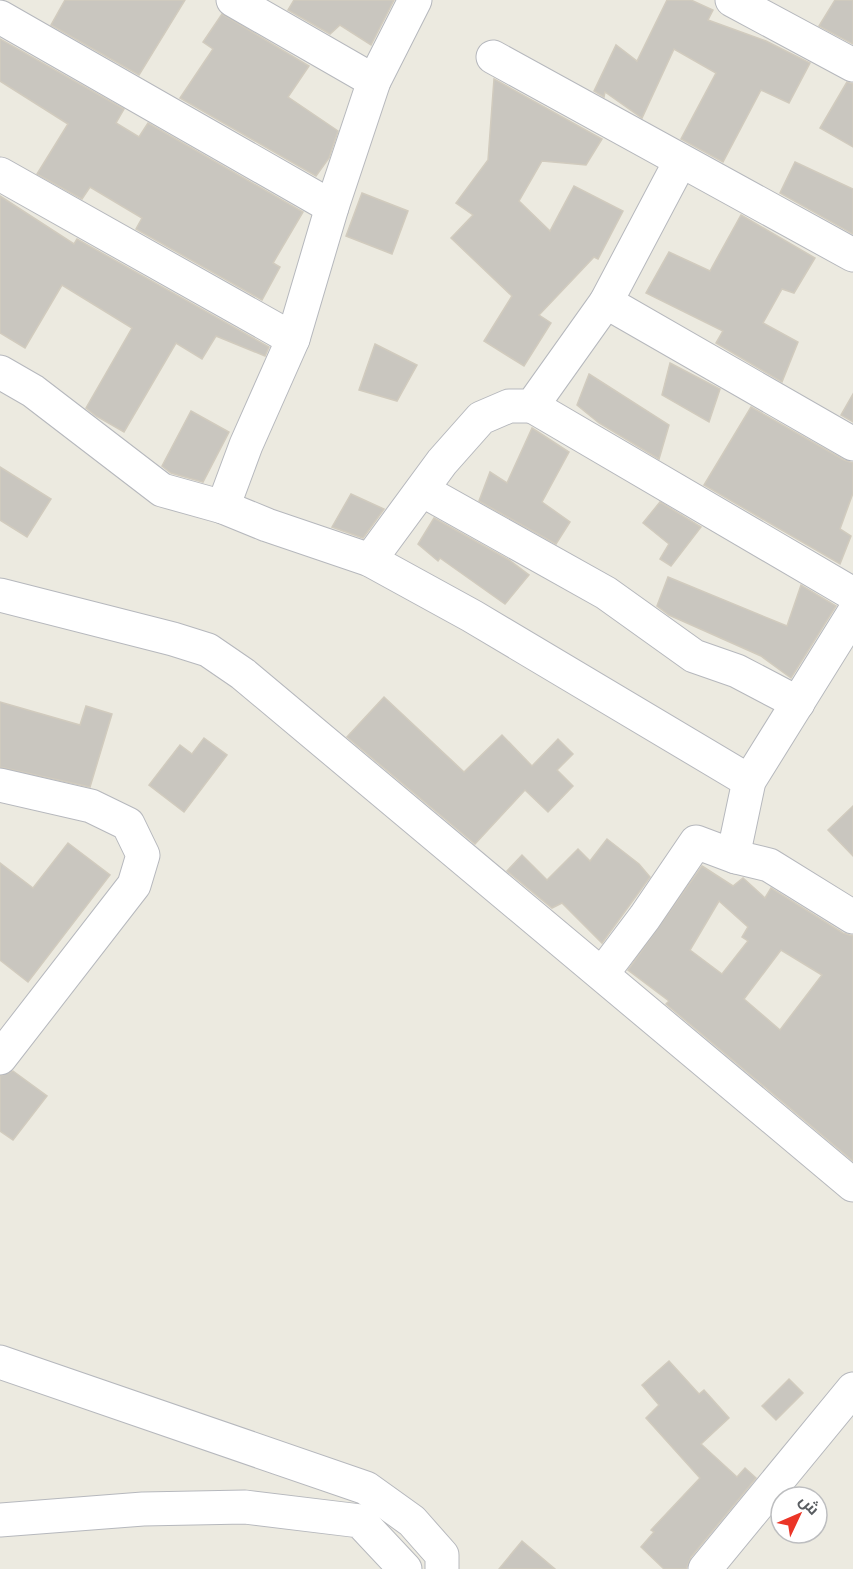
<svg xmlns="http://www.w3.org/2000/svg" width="853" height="1569" viewBox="0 0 853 1569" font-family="Overpass,Cairo,sans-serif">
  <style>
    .building { fill: #c9c6bf; stroke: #d1cbbe; stroke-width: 1.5; fill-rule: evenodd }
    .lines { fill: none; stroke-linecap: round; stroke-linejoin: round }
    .minor-casing { stroke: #b6b8bd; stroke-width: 35 }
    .minor { stroke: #fff; stroke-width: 33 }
  </style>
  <rect width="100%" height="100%" fill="#eceae0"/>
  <g class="building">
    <polygon points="65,0 185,0 139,75 51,25"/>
    <polygon points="294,0 394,0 371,45 340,25 330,34 288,10"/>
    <polygon points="667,0 691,0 713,10 708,20 766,41 810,63 789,103 761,90 723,162 681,139 716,73 674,49 642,118 605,92 604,97 594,91 616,45 637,61"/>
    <polygon points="835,0 853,0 853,44 819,26"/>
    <polygon points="222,14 309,66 288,97 338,131 329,158 316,176 180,98 213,49 203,42"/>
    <polygon points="0,39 124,109 116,123 139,137 148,123 303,212 273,263 280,267 262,300 136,229 142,218 90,187 82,199 37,174 68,124 0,81"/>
    <polygon points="494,79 602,139 586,165 542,161 519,201 550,231 574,186 623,211 598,259 594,257 539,315 551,323 524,366 484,341 512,296 451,238 473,215 456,203 488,160"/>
    <polygon points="847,82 853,84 853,147 820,128"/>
    <polygon points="795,162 853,189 853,234 780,193"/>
    <polygon points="362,193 408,211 392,254 346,236"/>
    <polygon points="0,196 74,244 77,239 269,347 265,356 216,336 202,359 176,343 124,432 96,416 86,408 132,328 62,285 25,348 0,333"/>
    <polygon points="741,215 815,258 794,293 782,289 763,323 798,342 782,382 716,343 723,331 646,293 669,252 710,271"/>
    <polygon points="375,344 417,365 397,401 359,390"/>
    <polygon points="670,363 720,389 709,422 662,395"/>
    <polygon points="589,374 669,425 659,459 599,423 577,405"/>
    <polygon points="853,394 853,422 841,415"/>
    <polygon points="751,407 844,460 853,463 853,493 840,529 851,536 840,564 704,485"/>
    <polygon points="191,411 229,432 203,482 171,473 162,466"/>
    <polygon points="532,428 569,452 542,502 570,522 556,544 479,501 490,472 507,483"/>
    <polygon points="0,467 51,499 27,537 0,520"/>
    <polygon points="351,494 384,509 363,538 332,527"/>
    <polygon points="660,502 701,527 671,566 660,559 669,544 643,523"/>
    <polygon points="434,518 509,560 529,575 505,604 440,558 438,561 418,544"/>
    <polygon points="668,577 787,626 801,585 836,606 791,678 761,656 669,615 657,606"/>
    <polygon points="384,697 464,772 502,735 532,766 558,739 573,754 557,770 573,786 548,812 525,790 475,844 347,737"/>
    <polygon points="0,702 80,725 86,706 112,714 90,787 0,767"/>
    <polygon points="204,738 227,755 184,812 149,785 180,745 192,754"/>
    <polygon points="853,806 853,856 828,830"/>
    <polygon points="607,839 639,864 650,877 602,943 562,903 552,908 507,871 522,855 547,880 578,849 590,861"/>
    <polygon points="68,843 110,875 28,982 0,960 0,863 33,888"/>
    <path d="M 702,866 L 733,886 L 743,878 L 765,898 L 771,888 L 843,933 L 853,936 L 853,1161 L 666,1004 L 669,1001 L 628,970 ZM 719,901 L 748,927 L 742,937 L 748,941 L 722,974 L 690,950 ZM 781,950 L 822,975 L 780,1030 L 744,999 Z"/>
    <polygon points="13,1071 47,1096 13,1140 0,1131 0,1076"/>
    <polygon points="669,1361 699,1394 704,1390 729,1418 701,1444 737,1477 745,1468 756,1478 691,1557 686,1569 664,1569 641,1547 654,1532 651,1530 700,1478 646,1418 659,1405 642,1385"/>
    <polygon points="789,1379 803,1393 776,1420 762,1406"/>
    <polygon points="522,1541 555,1569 499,1569"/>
  </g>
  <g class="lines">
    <defs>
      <g id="minor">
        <polyline points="233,0 374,81"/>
        <polyline points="415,0 374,81 332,207 293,339 246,445 223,507 267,525 370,560 472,616 749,781"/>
        <polyline points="732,0 853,65"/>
        <polyline points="0,17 332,207"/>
        <polyline points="493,57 853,255"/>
        <polyline points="0,174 293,339"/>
        <polyline points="606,302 853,444"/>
        <polyline points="0,372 33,391 162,490 223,507"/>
        <polyline points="532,406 853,594"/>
        <polyline points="422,490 606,593 694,656 737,671 798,703"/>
        <polyline points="370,560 442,462 481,418 509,406 532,406 606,302 680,162"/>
        <polyline points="0,595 173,639 208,650 243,674 853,1185"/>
        <polyline points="0,785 91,806 128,824 143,855 134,885 0,1058"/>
        <polyline points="736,857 735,847 749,781 853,614"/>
        <polyline points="602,974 645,917 696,842 736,857 769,865 853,917"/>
        <polyline points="0,1362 366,1488 412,1521 442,1555 442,1569"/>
        <polyline points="0,1520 143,1509 245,1507 360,1521 405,1569"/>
        <polyline points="705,1569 853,1389"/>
      </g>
    </defs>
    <use href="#minor" class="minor-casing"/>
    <use href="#minor" class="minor"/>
  </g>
  <g transform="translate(799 1515) rotate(46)"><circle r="28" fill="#ffffff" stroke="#bdbec0" stroke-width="1.5"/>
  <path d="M0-4.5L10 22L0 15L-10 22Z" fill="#eb3527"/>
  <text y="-9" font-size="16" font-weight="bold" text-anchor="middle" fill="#595d61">ش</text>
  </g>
</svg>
